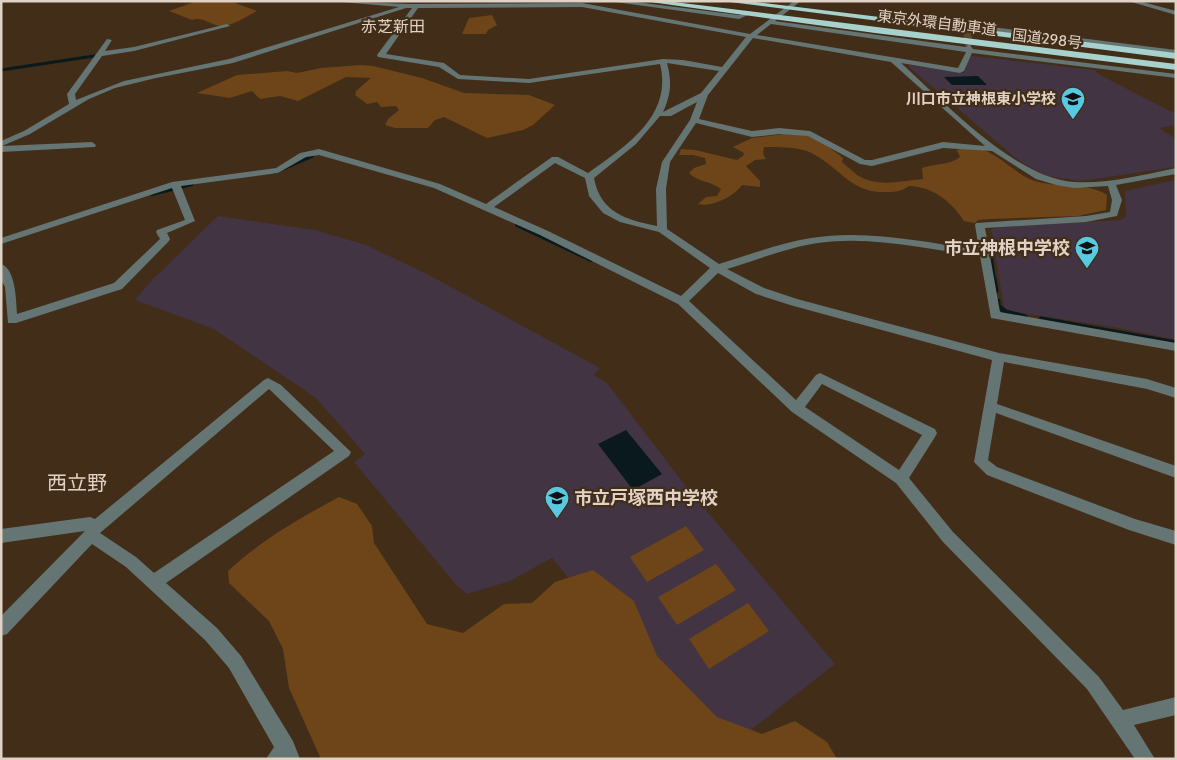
<svg xmlns="http://www.w3.org/2000/svg" width="1177" height="760" viewBox="0 0 1177 760" font-family="Cabin,'Noto Sans JP',sans-serif">
  <style>
    .education { fill: #423442 }
    .green { fill: #6e4518 }
    .water { fill: #09191d }
    .lines { fill: none; stroke-linecap: round; stroke-linejoin: round }
    .stream-far2 { stroke: #09191d; stroke-width: 3 }
    .stream-far1 { stroke: #09191d; stroke-width: 4 }
    .stream { stroke: #09191d; stroke-width: 5 }
    .minor-tunnel { stroke: #5a4632; stroke-width: 8; stroke-dasharray: 8 4; stroke-linecap: butt }
    .minor { fill: #647573; fill-rule: evenodd }
    .highway { fill: #a6d1cc; fill-rule: evenodd }
    .labels { text-anchor: middle; dominant-baseline: central; stroke-width: 4.5; stroke-linejoin: round; paint-order: stroke }
    .far-street-label { font-size: 15px; fill: #e0d2c5; stroke: #422d18 }
    .far-poi-label { font-size: 15px; font-weight: bold; fill: #e0d2c5; stroke: #422d18; text-anchor: end }
    .far-quarter-label { font-size: 16px; fill: #e0d2c5; stroke: #422d18 }
    .poi-label { font-size: 18px; font-weight: bold; fill: #e0d2c5; stroke: #422d18; text-anchor: end }
    .quarter-label { font-size: 20px; fill: #e0d2c5; stroke: #422d18 }
  </style>
  <rect width="100%" height="100%" fill="#422d18"/>
  <g class="education">
    <polygon points="972,56 1095,70 1098,74 1176,114 1176,125 1159,128 1176,139 1176,167 1081,181 1048,176 1035,170 1017,159 909,67 909,65 964,73 969,58"/>
    <polygon points="1175,180 1176,340 1120,328 1009,311 1004,308 991,229 998,227 1120,220 1126,217 1125,191"/>
    <polygon points="218,216 315,230 366,245 427,274 600,368 594,375 607,383 681,480 835,664 715,758 552,558 510,581 467,594 458,587 354,462 365,454 316,398 214,329 135,300 153,279"/>
  </g>
  <g class="green">
    <path d="M 197,1 L 230,1 L 257,11 C 247,16 235,25 223,26 C 212,27 204,16 192,20 L 169,11 Z"/>
    <polygon points="492,15 497,25 488,30 486,34 462,34 469,18"/>
    <polygon points="361,65 373,66 422,78 464,93 529,95 555,105 533,125 523,130 487,138 444,117 435,120 428,128 395,128 385,125 388,119 399,110 396,106 381,107 377,102 367,104 355,95 356,91 371,78 346,77 298,101 280,96 260,99 252,91 230,98 197,93 237,75 287,71 297,73 321,68"/>
    <path d="M 784,134 L 805,135 L 820,140 L 843,158 L 842,162 C 847,166 852,171 857,175 C 878,188 899,181 923,179 L 922,168 C 935,163 949,166 960,157 L 957,150 C 986,138 1008,170 1032,180 C 1056,189 1086,181 1107,195 L 1106,210 L 1078,216 L 990,219 L 978,220 L 975,223 L 964,221 C 951,201 933,187 909,186 C 901,192 894,192 884,192 C 849,193 837,163 807,151 C 797,147 776,147 764,147 L 763,154 L 766,159 L 755,160 L 746,166 L 760,181 L 760,187 L 742,185 C 735,196 711,208 698,204 L 706,197 L 717,196 L 721,189 C 711,181 698,182 689,173 L 694,168 L 706,164 L 705,158 L 693,155 L 679,155 L 681,149 L 695,150 L 737,160 L 743,156 L 744,153 L 733,147 L 752,138 Z"/>
    <path d="M 339,497 L 357,504 L 372,526 L 374,543 L 427,624 L 463,633 L 504,604 L 532,603 L 555,582 L 593,570 L 634,601 L 657,656 L 717,717 L 762,734 L 795,721 L 827,742 L 837,759 L 321,759 L 289,688 L 283,649 L 269,621 L 229,583 L 228,571 C 261,540 300,518 339,497 Z"/>
    <polygon points="686,526 704,550 647,582 630,557"/>
    <polygon points="716,564 736,590 677,625 658,597"/>
    <polygon points="748,603 769,631 709,669 689,639"/>
  </g>
  <g class="water">
    <polygon points="978,76 987,85 952,85 944,77"/>
    <polygon points="626,430 662,474 633,490 598,444"/>
  </g>
  <g class="lines">
    <polyline class="stream-far2" points="1,70 94,56"/>
    <g class="stream-far1">
      <polyline points="275,172 312,156"/>
      <polyline points="152,194 192,184"/>
      <polyline points="517,225 591,260"/>
      <polyline points="991,258 994,280"/>
    </g>
    <g class="stream">
      <polyline points="994,279 996,291"/>
      <polyline points="998,301 998,306 1006,312 1025,317"/>
      <polyline points="1041,319 1176,343"/>
    </g>
    <polyline class="minor-tunnel" points="967,31 969,46"/>
    <g class="minor">
      <path d="M 331,1 L 410,4 L 582,3 L 750,34 L 794,1 L 801,1 L 775,21 L 966,47 L 969,44 L 973,49 L 1176,74 L 1176,78 L 972,53 L 964,71 L 960,73 L 901,63 C 944,102 1015,178 1074,182 C 1108,184 1142,175 1176,168 L 1176,174 L 1116,185 L 1122,200 L 1117,216 L 1086,222 L 985,228 L 1000,312 L 1176,343 L 1176,351 L 991,318 L 980,256 C 926,249 866,234 812,244 C 783,249 754,261 727,269 L 764,288 L 797,299 L 999,353 L 1147,379 L 1176,388 L 1176,398 L 1147,389 L 1004,362 L 997,404 L 1176,466 L 1176,478 L 996,413 L 988,460 L 997,467 L 1135,519 L 1176,531 L 1176,545 L 1129,530 L 987,475 L 974,462 L 992,360 L 790,305 L 756,294 L 718,273 L 689,301 L 796,400 L 816,375 L 820,373 L 935,429 L 937,433 L 935,437 L 909,478 L 953,532 L 1099,677 L 1123,710 L 1176,697 L 1176,715 L 1134,725 L 1155,759 L 1135,759 L 1087,689 L 943,542 L 896,483 L 792,412 L 678,304 L 540,235 L 434,188 L 319,155 L 306,157 L 278,173 L 181,186 L 195,221 L 167,233 L 170,239 L 169,241 L 122,289 L 16,323 L 8,323 L 5,287 L 1,280 L 1,264 C 16,269 16,301 17,314 L 114,283 L 160,239 L 156,232 L 157,230 L 185,220 L 172,188 L 1,244 L 1,238 L 172,182 L 276,168 L 300,153 L 319,149 L 440,184 L 486,204 L 552,157 L 558,157 L 588,173 C 626,146 673,116 660,64 L 529,83 L 458,79 L 439,67 L 378,57 L 377,55 L 412,8 L 406,8 L 233,63 L 156,78 L 115,88 L 89,99 L 30,134 L 2,146 L 92,142 L 96,145 L 95,147 L 1,152 L 1,141 L 24,131 L 69,104 L 67,94 L 107,39 L 112,40 L 105,51 L 134,47 L 227,24 L 230,26 L 134,51 L 102,56 L 75,94 L 76,100 L 124,81 L 229,59 L 399,7 ZM 582,7 L 746,37 L 722,67 L 683,60 L 663,59 L 529,79 L 460,75 L 444,63 L 386,54 L 418,8 ZM 771,24 L 966,52 L 958,68 L 757,35 ZM 753,38 L 891,62 L 985,146 L 943,142 L 872,160 L 865,160 L 810,131 L 779,128 L 752,131 L 699,119 L 708,95 ZM 667,63 L 719,71 L 701,93 L 663,112 C 671,94 672,82 667,63 ZM 697,102 L 690,120 L 662,162 L 656,189 L 657,226 C 626,220 600,212 594,178 L 636,144 L 660,116 L 671,116 ZM 696,123 L 752,137 L 779,134 L 808,136 L 860,164 L 872,166 L 943,148 L 992,151 L 1036,179 L 1056,185 L 1074,188 L 1108,186 L 1112,200 L 1110,212 L 1086,216 L 976,223 L 975,225 L 979,250 C 924,242 866,229 811,238 C 780,243 749,255 719,264 L 667,229 L 666,189 L 670,162 ZM 555,163 L 585,178 L 589,196 L 603,213 L 620,222 L 659,232 L 710,268 L 681,296 L 548,231 L 494,207 ZM 822,384 L 922,435 L 899,470 L 805,407 Z"/>
      <polygon points="608,1 628,1 739,15 745,13 748,15 739,19"/>
      <polygon points="1128,1 1139,1 1176,11 1176,15"/>
      <polygon points="904,19 967,24 1176,50 1176,54 967,28 902,22 902,20"/>
      <path d="M 268,378 L 281,385 L 351,452 L 349,456 L 166,583 L 217,628 L 241,656 L 293,741 L 300,759 L 266,759 L 274,747 L 229,668 L 205,640 L 126,567 L 92,544 L 7,634 L 1,636 L 1,616 L 85,531 L 1,543 L 1,529 L 90,517 L 95,519 L 264,380 ZM 269,389 L 334,451 L 154,573 L 136,557 L 100,533 Z"/>
    </g>
    <g class="highway">
      <polygon points="643,1 666,1 1176,64 1176,70 875,33"/>
      <polygon points="722,1 747,1 1176,53 1176,59"/>
    </g>
  </g>
  <defs>
    <symbol id="school-pin" viewBox="-11 -11 22 30"><path d="M0 17L-7.5 6A9.5 9.5 0 1 1 7.5 6Z" fill="#57c9e2" stroke="#422d18"/><path d="M0-5L7-2L0 1L-7-2ZM-4 1L0 2.5L4 1V4Q0 6-4 4Z" fill="#111"/></symbol>
  </defs>
  <g fill-rule="evenodd">
    <use href="#school-pin" x="1059" y="85" width="28" height="38"/>
    <use href="#school-pin" x="1073" y="234" width="28" height="38"/>
    <use href="#school-pin" x="543" y="484" width="28" height="38"/>
  </g>
  <g class="labels">
    <g class="far-street-label">
      <text transform="translate(937 23) rotate(7)">東京外環自動車道</text>
      <text transform="translate(1047 39) rotate(7)">国道298号</text>
    </g>
    <g class="far-poi-label">
      <text x="1056" y="99">川口市立神根東小学校</text>
    </g>
    <g class="far-quarter-label">
      <text x="393" y="26">赤芝新田</text>
    </g>
    <g class="poi-label">
      <text x="1070" y="248">市立神根中学校</text>
      <text x="574" y="498" text-anchor="start">市立戸塚西中学校</text>
    </g>
    <g class="quarter-label">
      <text x="77" y="483">西立野</text>
    </g>
  </g>
  <rect width="1177" height="760" fill="none" stroke="#e0d2c5" stroke-width="5"/>
</svg>
